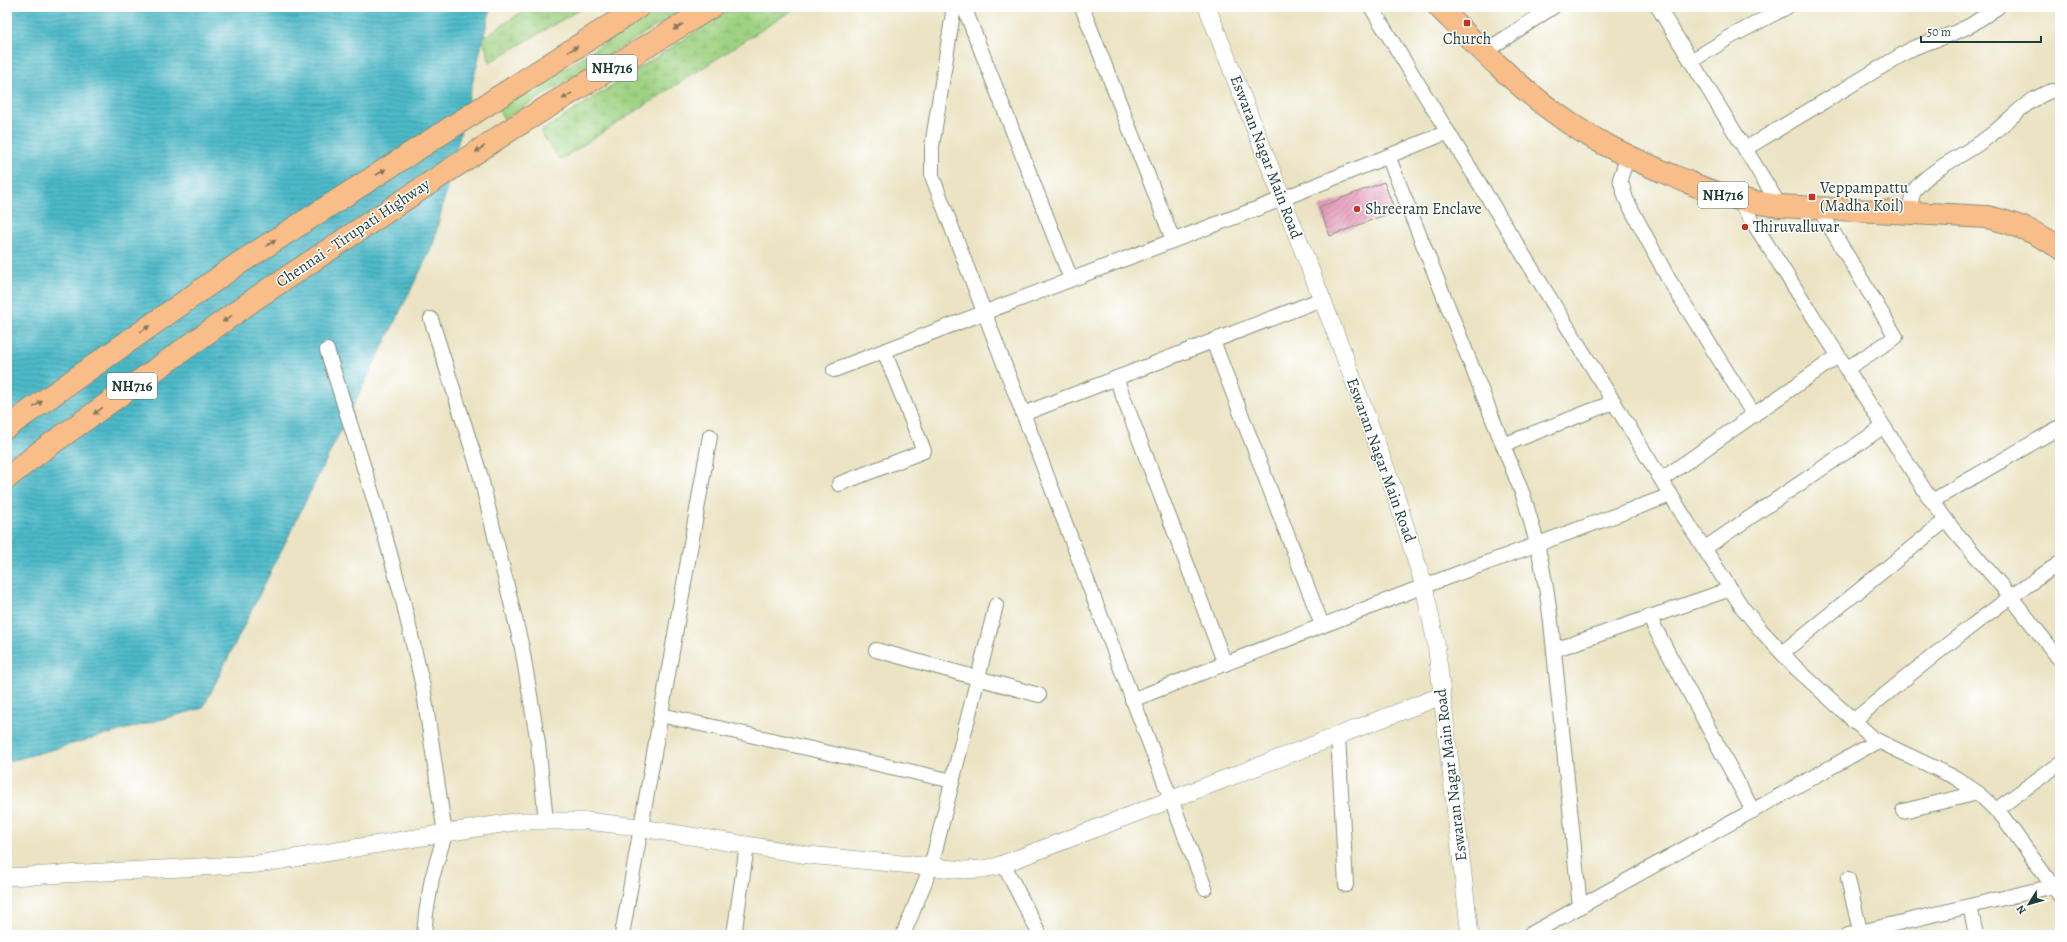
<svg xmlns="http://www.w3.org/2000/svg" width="2067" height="942" viewBox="0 0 2067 942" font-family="Alegreya,serif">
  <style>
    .grass { fill: url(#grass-tufts); stroke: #5f885b }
    .wetland { fill: url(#wetland-marsh); stroke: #5f885b }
    .water { fill: url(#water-rules); stroke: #367c7e }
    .building { fill: url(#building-hatch) }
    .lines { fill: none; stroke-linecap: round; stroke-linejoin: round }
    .minor-casing { stroke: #85907c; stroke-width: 16 }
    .tertiary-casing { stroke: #85907c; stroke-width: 18 }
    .primary-casing { stroke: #85907c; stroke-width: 24 }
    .trunk-casing { stroke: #85907c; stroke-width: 24 }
    .minor { stroke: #fff; stroke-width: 14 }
    .tertiary { stroke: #fff; stroke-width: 17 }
    .primary { stroke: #f8bd89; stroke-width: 22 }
    .trunk { stroke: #f8bd89; stroke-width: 22 }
    .oneway { fill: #81775a }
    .poi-dot { fill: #c8321e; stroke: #fff; stroke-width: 1.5 }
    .labels { text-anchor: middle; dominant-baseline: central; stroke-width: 3; stroke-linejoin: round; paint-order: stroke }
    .shield { fill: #fff; stroke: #627771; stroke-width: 1 }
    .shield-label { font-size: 15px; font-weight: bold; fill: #1f3d34 }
    .poi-label { font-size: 16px; fill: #1f3d34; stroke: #fff; text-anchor: start }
    .street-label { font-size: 16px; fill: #1f3d34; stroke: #fff }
  </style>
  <defs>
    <pattern id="grass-tufts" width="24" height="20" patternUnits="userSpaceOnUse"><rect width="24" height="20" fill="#9fd282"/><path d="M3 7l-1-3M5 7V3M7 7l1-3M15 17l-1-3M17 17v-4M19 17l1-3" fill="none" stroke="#88b571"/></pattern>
    <pattern id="wetland-marsh" width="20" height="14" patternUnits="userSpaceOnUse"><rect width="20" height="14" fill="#9fd282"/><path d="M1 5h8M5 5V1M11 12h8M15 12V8" fill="none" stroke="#88b571"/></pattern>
    <pattern id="water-rules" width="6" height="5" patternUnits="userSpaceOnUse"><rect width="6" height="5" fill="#4ebac9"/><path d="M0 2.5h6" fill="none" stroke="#4098a4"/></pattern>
    <pattern id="building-hatch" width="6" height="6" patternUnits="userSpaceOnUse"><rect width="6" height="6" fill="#e499b9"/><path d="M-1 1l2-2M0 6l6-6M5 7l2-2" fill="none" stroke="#b87e97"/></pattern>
  </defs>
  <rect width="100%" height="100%" fill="#fff"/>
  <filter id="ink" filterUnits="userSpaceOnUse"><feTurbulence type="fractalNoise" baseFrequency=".025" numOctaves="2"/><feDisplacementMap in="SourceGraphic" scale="8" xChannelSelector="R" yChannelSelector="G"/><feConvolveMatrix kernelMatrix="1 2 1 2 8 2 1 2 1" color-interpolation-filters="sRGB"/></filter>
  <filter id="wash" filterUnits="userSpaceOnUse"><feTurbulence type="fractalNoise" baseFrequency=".012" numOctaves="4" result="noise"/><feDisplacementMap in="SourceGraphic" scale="16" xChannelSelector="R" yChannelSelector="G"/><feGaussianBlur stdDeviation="0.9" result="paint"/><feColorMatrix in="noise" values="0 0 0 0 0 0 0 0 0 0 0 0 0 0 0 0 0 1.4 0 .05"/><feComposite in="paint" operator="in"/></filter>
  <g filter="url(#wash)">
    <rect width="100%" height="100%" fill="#ebe3c3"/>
    <polygon class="grass" points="663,7 687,7 504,119 498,110"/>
    <g class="wetland">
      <polygon points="530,7 584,7 490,62 483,39 437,67"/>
      <polygon points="734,7 797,7 560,160 540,132"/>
    </g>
    <polygon class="water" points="7,7 491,7 433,245 203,708 7,762"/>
    <g id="blocks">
      <polygon class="building" points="1384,182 1395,211 1330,236 1319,207"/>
    </g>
  </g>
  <g filter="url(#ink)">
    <use href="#blocks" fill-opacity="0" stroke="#85907c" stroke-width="1"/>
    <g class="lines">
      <defs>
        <g id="minor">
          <polyline points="954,7 932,146 932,176 1205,888"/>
          <polyline points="964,7 1071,279"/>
          <polyline points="1082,7 1173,240"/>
          <polyline points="1371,7 1691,528 1742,607 1760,629 1796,668 1874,739 1956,778 1978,793 2003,817 2060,896"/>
          <polyline points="1658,7 1780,206"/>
          <polyline points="1484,52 1553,7"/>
          <polyline points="1691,61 1732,36 1787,7"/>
          <polyline points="1745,149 1913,48 1954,33 1971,25 1998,7"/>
          <path d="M 1388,156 L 1523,495 C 1537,538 1546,578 1551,622 L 1580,907"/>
          <polyline points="1628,156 1620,179 1626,199 1668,278 1754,415"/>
          <polyline points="1738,199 1927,494 1952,528 2011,597 2060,660"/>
          <polyline points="1818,207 1896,337 1846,369"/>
          <path d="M 1910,211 C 1911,202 1911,193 1918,186 C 1935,167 1968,153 1988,137 C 2007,123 2022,104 2044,94 C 2050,91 2055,89 2060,95"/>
          <polyline points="431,319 480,474 522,648 538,743 546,821"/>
          <polyline points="1213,341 1322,625"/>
          <polyline points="327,350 382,525 403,601 423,687 431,739 445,834 432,878 426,914 424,935"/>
          <polyline points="834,370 1282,199 1448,132"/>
          <polyline points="1116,378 1225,664"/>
          <polyline points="1023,414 1322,299"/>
          <polyline points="1503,445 1614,402"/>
          <polyline points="1662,479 1838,356"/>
          <polyline points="839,484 924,451 884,351"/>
          <polyline points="1932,501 2060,427"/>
          <polyline points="1705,548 1883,427"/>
          <polyline points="1649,617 1753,811"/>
          <polyline points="876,650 1039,695"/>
          <polyline points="1554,650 1731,589"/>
          <polyline points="1782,653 1946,520"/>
          <polyline points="1132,700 1424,586 1671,495"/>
          <polyline points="661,715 953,781"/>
          <path d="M 1853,721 C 1920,666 1987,611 2060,563"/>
          <polyline points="1338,736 1346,885"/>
          <polyline points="1996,810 2060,763"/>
          <polyline points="1903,811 1978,793"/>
          <polyline points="1003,863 1040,935"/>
          <polyline points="1848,879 1861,935"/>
          <polyline points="1970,906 1976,935"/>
          <polyline points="622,935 710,436"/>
          <polyline points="734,935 747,846"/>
          <polyline points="903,935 931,867 996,605"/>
          <polyline points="1529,935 1878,741"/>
          <polyline points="1848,935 2054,886"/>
        </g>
        <g id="tertiary">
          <polyline points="1207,7 1344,355 1395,493 1424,586 1436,643 1470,935"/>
          <polyline points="7,877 258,864 482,827 521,821 587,821 629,826 808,855 964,870 983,869 998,866 1441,696"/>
        </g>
        <path id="primary" d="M 1439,7 C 1476,44 1512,82 1555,113 C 1592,141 1635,160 1678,178 C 1693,184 1708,191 1723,195 C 1742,201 1761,203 1780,206 L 1987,217 C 2014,223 2037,232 2060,248"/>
        <g id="trunk">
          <polyline points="7,427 238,264 639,7"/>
          <polyline points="7,478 37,454 259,296 513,128 711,7"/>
        </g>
      </defs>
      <use href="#minor" class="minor-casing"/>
      <use href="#tertiary" class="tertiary-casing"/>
      <use href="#primary" class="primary-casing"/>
      <use href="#trunk" class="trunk-casing"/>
      <use href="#minor" class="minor"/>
      <use href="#tertiary" class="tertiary"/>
      <use href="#primary" class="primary"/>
      <use href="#trunk" class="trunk"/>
    </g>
    <defs><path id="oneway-solid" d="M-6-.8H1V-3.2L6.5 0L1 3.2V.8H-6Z"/></defs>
    <g class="oneway">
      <use href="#oneway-solid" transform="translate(678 27) rotate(148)"/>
      <use href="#oneway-solid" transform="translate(573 49) rotate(-32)"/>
      <use href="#oneway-solid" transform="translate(567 96) rotate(148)"/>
      <use href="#oneway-solid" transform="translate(480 149) rotate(146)"/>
      <use href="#oneway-solid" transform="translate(381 172) rotate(-33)"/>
      <use href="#oneway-solid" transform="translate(271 243) rotate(-33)"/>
      <use href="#oneway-solid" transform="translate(227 319) rotate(144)"/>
      <use href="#oneway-solid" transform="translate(145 329) rotate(-35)"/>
      <use href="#oneway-solid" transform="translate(38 404) rotate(-35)"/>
      <use href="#oneway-solid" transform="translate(98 411) rotate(144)"/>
    </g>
  </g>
  <g class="poi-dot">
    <rect x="1463" y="19" width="8" height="8" rx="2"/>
    <rect x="1808" y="193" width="8" height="8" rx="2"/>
    <circle cx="1357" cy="209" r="4"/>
    <circle cx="1745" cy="227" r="4"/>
  </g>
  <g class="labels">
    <g class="shield">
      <rect x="587" y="55" width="50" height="26" rx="3"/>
      <rect x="1698" y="182" width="50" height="26" rx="3"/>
      <rect x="107" y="373" width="50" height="26" rx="3"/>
    </g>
    <g class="shield-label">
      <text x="612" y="68">NH716</text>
      <text x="1723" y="195">NH716</text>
      <text x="132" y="386">NH716</text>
    </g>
    <g class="poi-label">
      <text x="1467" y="39" text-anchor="middle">Church</text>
      <text x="1820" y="188">Veppampattu<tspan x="1820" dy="18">(Madha Koil)</tspan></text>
      <text x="1365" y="209">Shreeram Enclave</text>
      <text x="1753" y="227">Thiruvalluvar</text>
    </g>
    <g class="street-label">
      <text transform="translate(1266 157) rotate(69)">Eswaran Nagar Main Road</text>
      <text transform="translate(353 233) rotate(-34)">Chennai - Tirupati Highway</text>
      <text transform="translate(1381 460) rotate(70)">Eswaran Nagar Main Road</text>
      <text transform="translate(1451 775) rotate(-97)">Eswaran Nagar Main Road</text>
    </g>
  </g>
  <rect width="2067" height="942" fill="none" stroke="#fff" stroke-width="24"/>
  <g transform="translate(2029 904) rotate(233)" stroke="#ffffff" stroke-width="3" paint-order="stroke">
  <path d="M0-3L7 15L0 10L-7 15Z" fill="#1f3d34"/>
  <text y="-6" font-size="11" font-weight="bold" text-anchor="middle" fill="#1f3d34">N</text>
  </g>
  <path d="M1921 36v6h120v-6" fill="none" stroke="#1f3d34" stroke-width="2"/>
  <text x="1927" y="36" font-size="12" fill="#1f3d34" stroke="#ffffff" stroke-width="3" paint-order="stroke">50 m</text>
</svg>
